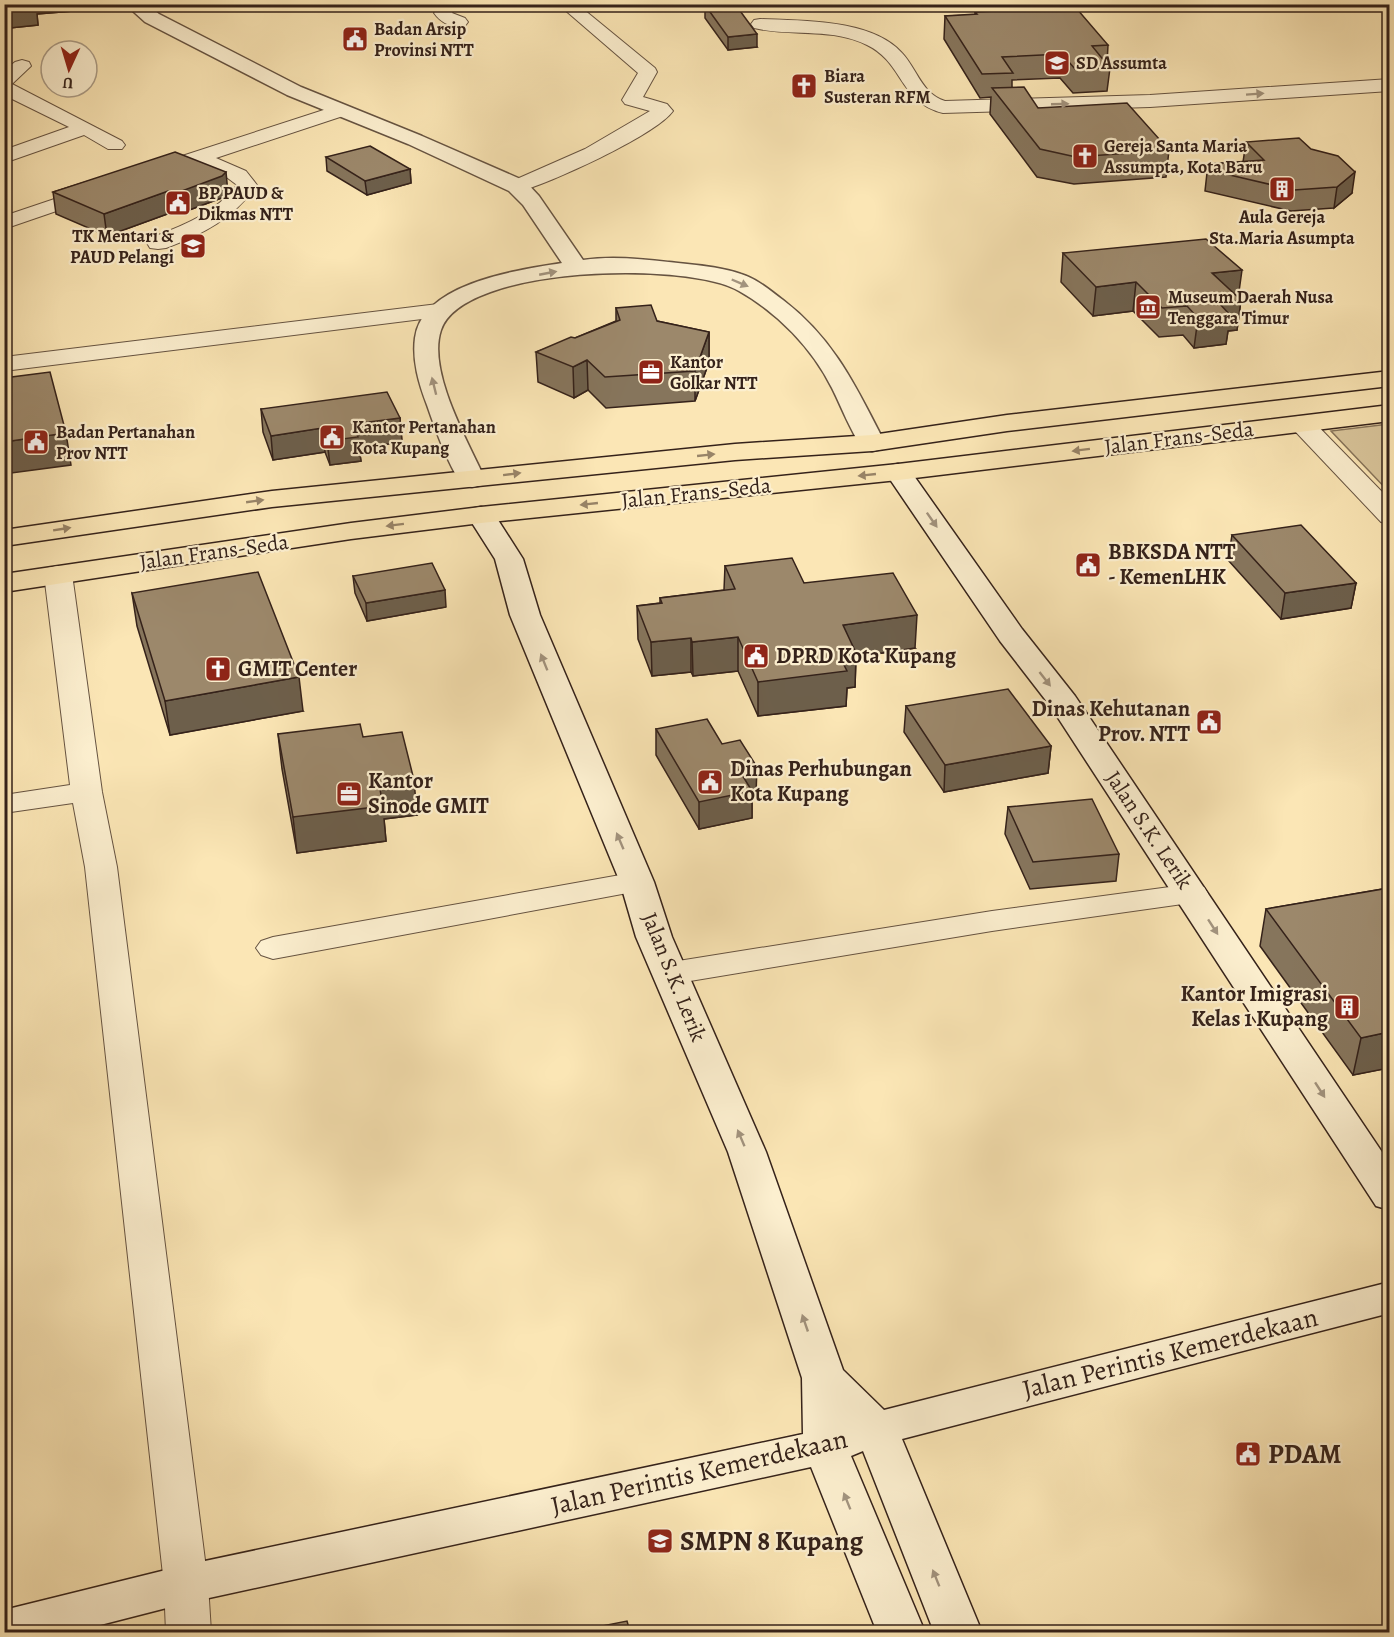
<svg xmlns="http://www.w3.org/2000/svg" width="1394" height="1637" viewBox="0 0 1394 1637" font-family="Alegreya,serif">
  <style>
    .green { fill: #d9c59b; stroke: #87745a; stroke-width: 1.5 }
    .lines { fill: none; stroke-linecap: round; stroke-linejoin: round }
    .minor-casing { stroke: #665341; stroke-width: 2 }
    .tertiary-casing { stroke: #665341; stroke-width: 3 }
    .secondary-casing { stroke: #35221a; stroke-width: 3 }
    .primary-casing { stroke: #35221a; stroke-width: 3 }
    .minor { fill: #fcefcf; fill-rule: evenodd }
    .tertiary { fill: #fcefcf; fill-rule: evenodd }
    .secondary { fill: #fcefcf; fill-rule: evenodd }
    .primary { fill: #fbe6b5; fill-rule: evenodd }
    .wall { fill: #86755c; stroke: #35221a; stroke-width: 1.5 }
    .shaded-wall { fill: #6d5f4b; stroke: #35221a; stroke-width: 1.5 }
    .building { fill: #9c886b; stroke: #35221a; stroke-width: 1.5 }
    .oneway { fill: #a2937e }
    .oneway2 { fill: #988468 }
    .labels { text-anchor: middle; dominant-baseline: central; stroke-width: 4.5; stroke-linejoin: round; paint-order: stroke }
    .far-poi-label { font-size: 18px; font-weight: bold; fill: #35221a; stroke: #fcefcf; text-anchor: start }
    .street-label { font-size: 22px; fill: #35221a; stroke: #fcefcf }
    .poi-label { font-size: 22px; font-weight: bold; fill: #35221a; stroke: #fcefcf; text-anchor: start }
    .near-street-label { font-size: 27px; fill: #35221a; stroke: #fcefcf }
    .near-poi-label { font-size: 27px; font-weight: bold; fill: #35221a; stroke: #fcefcf; text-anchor: start }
  </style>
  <rect width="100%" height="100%" fill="#fbe6b5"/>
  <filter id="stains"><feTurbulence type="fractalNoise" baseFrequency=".00333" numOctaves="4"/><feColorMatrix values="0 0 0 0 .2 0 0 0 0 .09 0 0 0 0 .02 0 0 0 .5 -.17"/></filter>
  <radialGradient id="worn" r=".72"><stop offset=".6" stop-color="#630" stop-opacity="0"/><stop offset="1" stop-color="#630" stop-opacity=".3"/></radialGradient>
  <polygon class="green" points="1389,424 1390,424 1389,492 1331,431"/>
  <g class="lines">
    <defs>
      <g id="minor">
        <path d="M 440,4 L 458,4 L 452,13 L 465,18 L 468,22 L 465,26 C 453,29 441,23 434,13 Z"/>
        <path d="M 558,4 L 577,4 L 655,68 L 657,72 L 643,97 L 667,104 L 673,111 C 656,135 547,185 517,192 L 510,190 L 507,186 L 510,182 L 585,149 L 650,111 L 625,104 L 622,100 L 638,73 Z"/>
        <path d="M 760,19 C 802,21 872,19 902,53 C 917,69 922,94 945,101 L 1150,95 L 1390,79 L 1390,91 L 1150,107 L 943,113 C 899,102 904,63 867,45 C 831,27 791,37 754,28 L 751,24 L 754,20 Z"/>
        <polygon points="22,60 29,62 31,66 12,84 122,141 125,145 122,149 108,149 84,135 4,163 4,150 69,127 4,95 4,71 15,62"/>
        <path d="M 339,105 L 346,107 L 349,111 L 346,115 L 216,158 L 246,171 L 257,185 C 234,218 203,234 166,248 L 158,249 L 150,248 L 147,243 L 150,238 C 183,226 215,213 237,185 L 225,176 L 195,164 L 152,178 L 145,176 L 142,172 L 145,168 Z"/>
        <polygon points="96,185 103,187 106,191 103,195 4,229 4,216"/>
        <polygon points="438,304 446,306 449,311 446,316 4,371 4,357"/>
        <polygon points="1301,416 1310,418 1390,500 1390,524 1381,522 1292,428 1289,423 1292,418"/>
        <polygon points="58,566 68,568 72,574 102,792 117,867 208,1584 211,1632 166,1632 164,1584 85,867 73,803 4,813 4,795 70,785 44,574 48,568"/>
        <polygon points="637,872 649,875 653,882 649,889 273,959 261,955 256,948 261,941 273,937"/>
        <polygon points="1192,884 1204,887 1208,894 1204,901 992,931 672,984 660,981 655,973 660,965 672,962 992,911"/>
      </g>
      <path id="tertiary" d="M 125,4 L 146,4 L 159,14 L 301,87 L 422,136 L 525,181 L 539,196 L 583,260 C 612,256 640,259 669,262 C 693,265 718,266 741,274 C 757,279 770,290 783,300 C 835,340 856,387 885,443 L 881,449 L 872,451 L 863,449 C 850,430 842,408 832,388 C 812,348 778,313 739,291 C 689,261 463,265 441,330 C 427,371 468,442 485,479 L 482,485 L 472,487 L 462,485 C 447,462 436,431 427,405 C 419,384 412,361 415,338 C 422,283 518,270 562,263 L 523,205 L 509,191 L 408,144 L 287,95 L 145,22 Z"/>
      <g id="secondary">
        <polygon points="898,464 907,466 1022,629 1075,696 1390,1164 1390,1210 1376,1206 1051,707 1000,641 885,472 889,466"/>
        <polygon points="481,507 491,509 523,559 540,615 654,882 672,937 766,1152 843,1370 884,1410 1390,1282 1390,1313 902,1439 982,1632 934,1632 863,1451 851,1456 925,1632 877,1632 811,1467 186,1603 73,1632 4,1632 4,1610 186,1565 803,1434 802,1378 728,1152 636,937 620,882 510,615 495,559 467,515 471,509"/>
      </g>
      <g id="primary">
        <polygon points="1390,371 1390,386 1007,431 872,451 735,460 272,507 4,546 4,530 272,491 735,444 872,435 1007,415"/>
        <polygon points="1390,405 1390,421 898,480 481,523 351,539 4,592 4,574 351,523 481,507 898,464"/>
      </g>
    </defs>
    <use href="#minor" class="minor-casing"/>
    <use href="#tertiary" class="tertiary-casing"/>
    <use href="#secondary" class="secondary-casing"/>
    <use href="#primary" class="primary-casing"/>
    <use href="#minor" class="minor"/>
    <use href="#tertiary" class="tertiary"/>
    <use href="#secondary" class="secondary"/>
    <use href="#primary" class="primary"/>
  </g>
  <g class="wall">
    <polygon points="4,4 72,4 73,11 37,14 38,25 10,28"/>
    <polygon points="705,5 757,47 728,50 705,18"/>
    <polygon points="1059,10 1108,45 1107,64 1110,68 1107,91 1073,93 1060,78 1012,80 1012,87 1038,108 1169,150 1166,177 1074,184 1037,177 990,114 991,97 980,98 944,39 945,16 975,15 975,12"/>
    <polygon points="1246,142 1352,193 1334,208 1291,211 1205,191 1208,164 1243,162"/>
    <polygon points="326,157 410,169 411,183 367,195 327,171"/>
    <polygon points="111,174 228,193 224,197 176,215 170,213 107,236 56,214 53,192"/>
    <polygon points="1063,253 1238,298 1241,300 1237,330 1228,331 1226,344 1194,348 1183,335 1159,337 1133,311 1093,316 1061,282"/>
    <polygon points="616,308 657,321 709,332 709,362 695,401 606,408 588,390 574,398 538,382 536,352 575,338 616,321"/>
    <polygon points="261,409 400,418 402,442 359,448 361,461 330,465 325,452 273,460 263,432"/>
    <polygon points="1232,535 1356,583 1351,608 1281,619 1228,560"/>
    <polygon points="725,566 804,583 915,648 856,657 855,687 847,688 846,706 758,716 738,671 693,676 691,672 652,676 638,639 637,606 660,603 660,598 724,590"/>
    <polygon points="353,576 446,607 367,621 355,593"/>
    <polygon points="132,593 303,711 170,735 137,626"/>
    <polygon points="906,706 1051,746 1048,773 944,792 904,732"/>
    <polygon points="656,729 722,744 756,794 752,795 752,818 699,829 656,755"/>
    <polygon points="278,734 363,737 417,815 384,819 386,841 297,853 282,769"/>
    <polygon points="1008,807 1119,854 1116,881 1030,889 1005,834"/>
    <polygon points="1389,888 1389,1068 1353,1075 1260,946 1266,909"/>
  </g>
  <g class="shaded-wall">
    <polygon points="4,4 7,18 4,18"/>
    <polygon points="33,4 72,4 73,11 37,14 38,25 10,28 7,9"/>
    <polygon points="757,34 757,47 728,50 728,37"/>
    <polygon points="410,169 411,183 367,195 365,181"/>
    <polygon points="226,172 228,193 224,197 176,215 174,194"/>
    <polygon points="1355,172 1352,193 1334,208 1337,187"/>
    <polygon points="168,191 170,213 107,236 104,214"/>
    <polygon points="1242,270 1238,299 1212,273"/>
    <polygon points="1136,282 1133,311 1093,316 1096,287"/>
    <polygon points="1241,300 1237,330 1228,331 1226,344 1194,348 1198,318 1219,303"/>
    <polygon points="709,332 709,362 695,401 695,371"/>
    <polygon points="587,360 588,390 574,398 573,367"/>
    <polygon points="400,418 402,442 359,448 361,461 330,465 327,441 353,424"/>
    <polygon points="322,428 325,452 273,460 271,436"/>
    <polygon points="66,433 71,465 4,474 4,442"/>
    <polygon points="1356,583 1351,608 1281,619 1285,593"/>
    <polygon points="445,590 446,607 367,621 366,603"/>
    <polygon points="917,615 915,648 856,657 855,687 847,688 846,706 758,716 758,682 839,655 843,625"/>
    <polygon points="738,637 738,671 693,676 692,642"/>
    <polygon points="691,638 691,672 652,676 651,642"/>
    <polygon points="299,677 303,711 170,735 165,701"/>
    <polygon points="1051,746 1048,773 944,792 945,765"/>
    <polygon points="757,767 756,794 752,795 752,818 699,829 699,802 739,770"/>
    <polygon points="414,780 417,815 384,819 386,841 297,853 293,817 379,784"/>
    <polygon points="1389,1032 1389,1068 1353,1075 1361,1038"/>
  </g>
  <g class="building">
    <polygon points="5,4 35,4 36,6 7,9"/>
    <polygon points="715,4 735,4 757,34 728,37 705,5"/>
    <polygon points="1057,8 1059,10 1077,9 1108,45 1092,46 1110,68 1075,69 1062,54 1002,57 1013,73 982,74 945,16 977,14 975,12"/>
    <polygon points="1024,87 1038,108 1127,103 1169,150 1076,157 1040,149 992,88"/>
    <polygon points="1299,138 1311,149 1338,156 1355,172 1337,187 1294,190 1208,170 1208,164 1264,160 1246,142"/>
    <polygon points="370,146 410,169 365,181 326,157"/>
    <polygon points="175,152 226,172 222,176 174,194 168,191 104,214 53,192"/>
    <polygon points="1206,239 1242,270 1212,273 1241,300 1219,303 1230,315 1198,318 1187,306 1162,308 1136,282 1096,287 1063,253"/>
    <polygon points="651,305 657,321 709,332 695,371 605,377 587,360 573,367 536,352 571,337 575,338 620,320 616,308"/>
    <polygon points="50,372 66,433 4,442 4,378"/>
    <polygon points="387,392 400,418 353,424 358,437 327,441 322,428 271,436 261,409"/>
    <polygon points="1301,525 1356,583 1285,593 1232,535"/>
    <polygon points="792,558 804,583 893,573 917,615 843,625 856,653 839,655 847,671 758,682 738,637 692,642 691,638 651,642 637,606 662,603 660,598 735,589 725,566"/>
    <polygon points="432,563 445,590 366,603 353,576"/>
    <polygon points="258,572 299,677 165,701 132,593"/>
    <polygon points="1008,689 1051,746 945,765 906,706"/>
    <polygon points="707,719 722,744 740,740 757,767 739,770 752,791 699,802 656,729"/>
    <polygon points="360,724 363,737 402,732 414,780 379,784 383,806 293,817 278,734"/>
    <polygon points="1092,799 1119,854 1033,862 1008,807"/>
    <polygon points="1389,888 1389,1032 1361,1038 1266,909"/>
    <polygon points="627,1621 630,1632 572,1632"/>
  </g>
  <defs><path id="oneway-solid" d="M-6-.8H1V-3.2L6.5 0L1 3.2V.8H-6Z" transform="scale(1.5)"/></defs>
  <g class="oneway">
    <use href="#oneway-solid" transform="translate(1255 94) rotate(-4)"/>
    <use href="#oneway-solid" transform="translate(1060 104) rotate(-2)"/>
    <use href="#oneway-solid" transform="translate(548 273) rotate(-11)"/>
    <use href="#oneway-solid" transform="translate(740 283) rotate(23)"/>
    <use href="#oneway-solid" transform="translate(434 386) rotate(-104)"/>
    <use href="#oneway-solid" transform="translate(932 520) rotate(55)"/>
    <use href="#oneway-solid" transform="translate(544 662) rotate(-112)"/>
    <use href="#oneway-solid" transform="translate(1045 679) rotate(52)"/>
    <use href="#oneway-solid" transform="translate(620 841) rotate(-113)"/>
    <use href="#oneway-solid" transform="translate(1213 927) rotate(57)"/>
    <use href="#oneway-solid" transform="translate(1320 1090) rotate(57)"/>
    <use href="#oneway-solid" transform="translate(741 1138) rotate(-113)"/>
    <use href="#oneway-solid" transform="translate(805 1323) rotate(-109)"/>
    <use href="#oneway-solid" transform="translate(847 1501) rotate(-112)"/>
    <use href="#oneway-solid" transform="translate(936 1578) rotate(-112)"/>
  </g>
  <g class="oneway2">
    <use href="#oneway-solid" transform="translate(1081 450) rotate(173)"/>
    <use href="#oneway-solid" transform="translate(706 455) rotate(-6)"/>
    <use href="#oneway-solid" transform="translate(512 474) rotate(-7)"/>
    <use href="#oneway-solid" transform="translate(867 475) rotate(174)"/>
    <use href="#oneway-solid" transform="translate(255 501) rotate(-8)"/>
    <use href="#oneway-solid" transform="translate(589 504) rotate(174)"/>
    <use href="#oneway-solid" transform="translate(395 525) rotate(173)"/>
    <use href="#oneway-solid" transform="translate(62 529) rotate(-9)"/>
  </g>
  <defs>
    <symbol id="civic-square" viewBox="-11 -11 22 22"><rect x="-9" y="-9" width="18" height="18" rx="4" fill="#8f2418" stroke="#fcefcf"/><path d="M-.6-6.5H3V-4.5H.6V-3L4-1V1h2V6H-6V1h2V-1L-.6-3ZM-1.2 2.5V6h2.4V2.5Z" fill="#fff"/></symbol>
    <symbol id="school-square" viewBox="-11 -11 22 22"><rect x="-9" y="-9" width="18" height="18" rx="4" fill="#8f2418" stroke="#fcefcf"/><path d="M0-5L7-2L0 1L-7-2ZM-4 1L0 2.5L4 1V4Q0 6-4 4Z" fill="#fff"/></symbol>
    <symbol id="church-square" viewBox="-11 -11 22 22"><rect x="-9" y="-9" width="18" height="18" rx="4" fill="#8f2418" stroke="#fcefcf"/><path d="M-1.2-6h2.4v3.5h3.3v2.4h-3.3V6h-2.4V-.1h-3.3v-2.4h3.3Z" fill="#fff"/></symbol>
    <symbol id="building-square" viewBox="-11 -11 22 22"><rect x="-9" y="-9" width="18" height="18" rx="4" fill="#8f2418" stroke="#fcefcf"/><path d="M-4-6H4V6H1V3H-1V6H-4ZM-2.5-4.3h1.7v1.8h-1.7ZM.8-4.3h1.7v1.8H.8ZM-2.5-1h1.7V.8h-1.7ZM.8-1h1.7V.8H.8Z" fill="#fff"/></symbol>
    <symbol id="museum-square" viewBox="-11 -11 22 22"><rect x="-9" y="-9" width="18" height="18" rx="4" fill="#8f2418" stroke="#fcefcf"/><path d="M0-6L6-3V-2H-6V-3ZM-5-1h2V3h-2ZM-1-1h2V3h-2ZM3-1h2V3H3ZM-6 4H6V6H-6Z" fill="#fff"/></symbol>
    <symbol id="office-square" viewBox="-11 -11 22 22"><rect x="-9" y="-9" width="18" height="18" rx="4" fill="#8f2418" stroke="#fcefcf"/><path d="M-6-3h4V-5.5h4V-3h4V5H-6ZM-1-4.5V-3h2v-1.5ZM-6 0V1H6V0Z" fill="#fff"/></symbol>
  </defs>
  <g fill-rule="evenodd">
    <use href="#civic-square" x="340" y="24" width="30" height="30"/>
    <use href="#school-square" x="1042" y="48" width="30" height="30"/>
    <use href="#church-square" x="789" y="71" width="30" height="30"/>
    <use href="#church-square" x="1070" y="141" width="30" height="30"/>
    <use href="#building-square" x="1267" y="174" width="30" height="30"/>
    <use href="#civic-square" x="163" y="188" width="30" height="30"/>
    <use href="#school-square" x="178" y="231" width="30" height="30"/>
    <use href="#museum-square" x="1133" y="292" width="30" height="30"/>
    <use href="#office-square" x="636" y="357" width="30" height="30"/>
    <use href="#civic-square" x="317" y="422" width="30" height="30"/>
    <use href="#civic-square" x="21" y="427" width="30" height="30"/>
    <use href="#civic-square" x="1073" y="550" width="30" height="30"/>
    <use href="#civic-square" x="741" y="641" width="30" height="30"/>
    <use href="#church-square" x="203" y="654" width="30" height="30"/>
    <use href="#civic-square" x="1194" y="707" width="30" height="30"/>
    <use href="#civic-square" x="695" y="767" width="30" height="30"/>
    <use href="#office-square" x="334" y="779" width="30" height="30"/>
    <use href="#building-square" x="1332" y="992" width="30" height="30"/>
    <use href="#civic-square" x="1233" y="1439" width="30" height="30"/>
    <use href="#school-square" x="645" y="1526" width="30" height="30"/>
  </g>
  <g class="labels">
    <g class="far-poi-label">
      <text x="374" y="29">Badan Arsip<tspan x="374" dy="21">Provinsi NTT</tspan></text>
      <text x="1076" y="63">SD Assumta</text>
      <text x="824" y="76">Biara<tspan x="824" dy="21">Susteran RFM</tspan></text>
      <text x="1104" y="146">Gereja Santa Maria<tspan x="1104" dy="21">Assumpta, Kota Baru</tspan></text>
      <text x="198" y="193">BP PAUD &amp;<tspan x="198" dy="21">Dikmas NTT</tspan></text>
      <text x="1282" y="217" text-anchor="middle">Aula Gereja<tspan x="1282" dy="21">Sta.Maria Asumpta</tspan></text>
      <text x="174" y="236" text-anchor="end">TK Mentari &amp;<tspan x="174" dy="21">PAUD Pelangi</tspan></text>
      <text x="1168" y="297">Museum Daerah Nusa<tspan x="1168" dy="21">Tenggara Timur</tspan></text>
      <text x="670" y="362">Kantor<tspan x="670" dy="21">Golkar NTT</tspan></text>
      <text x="352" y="427">Kantor Pertanahan<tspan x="352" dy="21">Kota Kupang</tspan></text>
      <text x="56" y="432">Badan Pertanahan<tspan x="56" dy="21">Prov NTT</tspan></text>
    </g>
    <g class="street-label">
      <text transform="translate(1179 438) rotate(-7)">Jalan Frans-Seda</text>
      <text transform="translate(696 493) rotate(-6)">Jalan Frans-Seda</text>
      <text transform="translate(214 552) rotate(-8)">Jalan Frans-Seda</text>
      <text transform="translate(1149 830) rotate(56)">Jalan S.K. Lerik</text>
      <text transform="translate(674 977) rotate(68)">Jalan S.K. Lerik</text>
    </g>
    <g class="poi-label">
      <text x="1108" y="552">BBKSDA NTT<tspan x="1108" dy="25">- KemenLHK</tspan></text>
      <text x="776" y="656">DPRD Kota Kupang</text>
      <text x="238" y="669">GMIT Center</text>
      <text x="1190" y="709" text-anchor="end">Dinas Kehutanan<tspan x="1190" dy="25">Prov. NTT</tspan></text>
      <text x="730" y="769">Dinas Perhubungan<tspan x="730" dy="25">Kota Kupang</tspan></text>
      <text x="368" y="781">Kantor<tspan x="368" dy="25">Sinode GMIT</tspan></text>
      <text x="1328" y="994" text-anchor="end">Kantor Imigrasi<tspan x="1328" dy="25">Kelas 1 Kupang</tspan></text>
    </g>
    <g class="near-street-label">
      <text transform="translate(1170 1353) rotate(-14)">Jalan Perintis Kemerdekaan</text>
      <text transform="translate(699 1472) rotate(-13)">Jalan Perintis Kemerdekaan</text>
    </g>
    <g class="near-poi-label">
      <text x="1268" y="1454">PDAM</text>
      <text x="680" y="1541">SMPN 8 Kupang</text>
    </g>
  </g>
  <rect width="1394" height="1637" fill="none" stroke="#fbe6b5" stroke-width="24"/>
  <rect x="6" y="6" width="1382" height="1625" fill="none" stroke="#35221a" stroke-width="3"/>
  <rect x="12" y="12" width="1370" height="1613" fill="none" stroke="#35221a" stroke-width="1.5"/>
  <g transform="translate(69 69) rotate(184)"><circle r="28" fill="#fcefcf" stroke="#ac9d87" stroke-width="1.5"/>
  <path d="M0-4.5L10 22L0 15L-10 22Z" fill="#8f2418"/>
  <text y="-9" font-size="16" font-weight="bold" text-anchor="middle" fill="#35221a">U</text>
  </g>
  <rect width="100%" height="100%" filter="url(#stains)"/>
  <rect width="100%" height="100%" fill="url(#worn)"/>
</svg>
